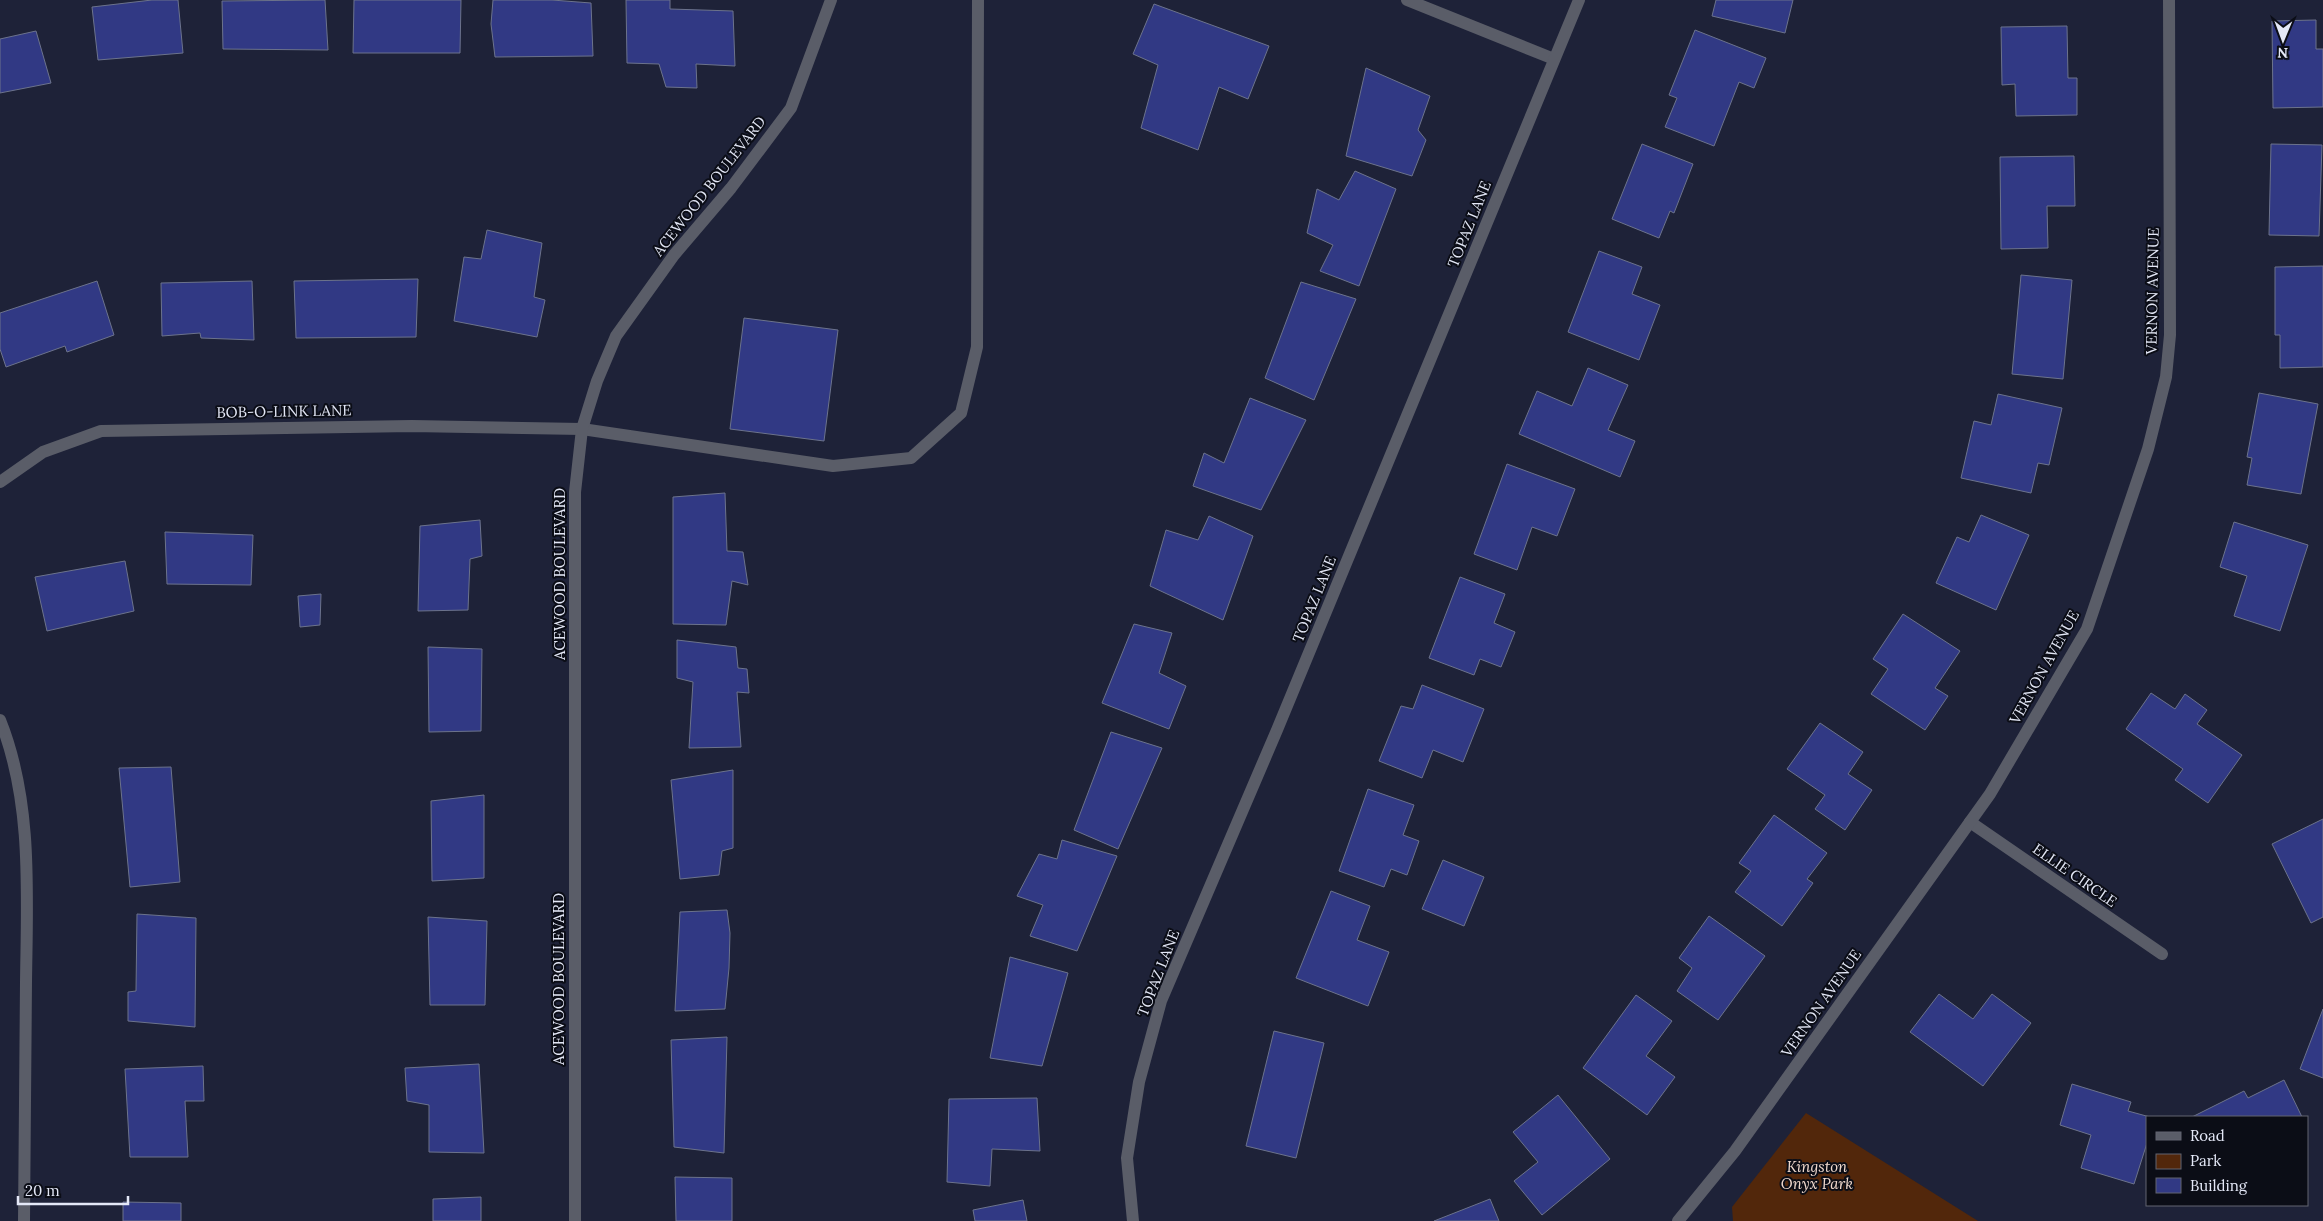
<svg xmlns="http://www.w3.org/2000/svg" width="2323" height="1221" viewBox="0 0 2323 1221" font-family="Lora,serif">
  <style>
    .green { fill: #52270b }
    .building { fill: #313984; stroke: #6c738c }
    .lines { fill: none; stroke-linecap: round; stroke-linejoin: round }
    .service { stroke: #5a5d68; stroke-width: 12 }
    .minor { stroke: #5a5d68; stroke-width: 12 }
    .tertiary { stroke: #5a5d68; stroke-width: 12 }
    .labels { text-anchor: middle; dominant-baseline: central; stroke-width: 4; stroke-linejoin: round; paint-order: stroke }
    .street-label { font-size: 15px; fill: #e4e8f7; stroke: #0b0d16 }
    .park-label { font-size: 15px; font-style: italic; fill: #f1dace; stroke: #0b0d16 }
  </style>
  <rect width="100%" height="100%" fill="#1e2238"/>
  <polygon class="green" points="1806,1113 1978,1221 1733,1221 1732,1207"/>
  <g class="building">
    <polygon points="152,0 178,0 183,53 98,60 92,7"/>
    <polygon points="325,0 328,50 223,49 222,1"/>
    <polygon points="354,0 461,0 460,53 353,53"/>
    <polygon points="493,0 552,0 591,3 593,56 495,57 491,24"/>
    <polygon points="626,0 670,0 670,9 733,11 735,66 696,64 697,88 666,87 659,64 627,63"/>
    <polygon points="1716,0 1793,0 1785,33 1712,16"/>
    <polygon points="1154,4 1269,46 1248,99 1219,87 1198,150 1141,128 1158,65 1133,54"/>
    <polygon points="2316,20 2316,49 2323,49 2323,107 2273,108 2272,21"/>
    <polygon points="2067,26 2068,78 2077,78 2077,115 2016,116 2015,84 2002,85 2001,27"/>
    <polygon points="1695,30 1766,58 1754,88 1739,82 1714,146 1665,127 1677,98 1669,95"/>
    <polygon points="36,31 51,83 0,93 0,39"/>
    <polygon points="1366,68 1430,96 1418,130 1426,140 1412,176 1346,156"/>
    <polygon points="1642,144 1693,164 1674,213 1670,211 1659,238 1612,219"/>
    <polygon points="2271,144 2322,145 2319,236 2269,235"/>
    <polygon points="2074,156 2075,206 2047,206 2048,248 2001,249 2000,157"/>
    <polygon points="1355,171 1396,189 1359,286 1320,271 1333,245 1307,233 1317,189 1339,200"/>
    <polygon points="487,230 542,243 534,297 545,300 537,337 454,321 464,257 481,259"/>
    <polygon points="1599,251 1642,267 1632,294 1660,305 1639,360 1568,332"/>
    <polygon points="2323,266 2323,367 2280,368 2280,335 2275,335 2275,267"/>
    <polygon points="2021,275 2072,280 2063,379 2012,374"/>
    <polygon points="418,279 416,337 296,338 294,281"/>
    <polygon points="97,281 114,335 67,352 65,346 6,367 0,349 0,313"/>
    <polygon points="252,281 254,340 201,338 200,333 162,336 161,283"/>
    <polygon points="1301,282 1356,299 1314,400 1265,378"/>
    <polygon points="744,318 838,330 824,441 730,429"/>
    <polygon points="1588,368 1628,385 1608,430 1635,441 1620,477 1519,434 1537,391 1572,406"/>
    <polygon points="2259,393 2318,404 2301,494 2247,485 2252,458 2247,457"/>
    <polygon points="1998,394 2062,408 2049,465 2038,463 2031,493 1961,478 1974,421 1991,425"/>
    <polygon points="1250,398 1306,420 1261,510 1193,486 1204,453 1224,463"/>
    <polygon points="1507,464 1575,489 1557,536 1532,527 1517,570 1474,554"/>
    <polygon points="725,493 727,551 743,552 748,585 732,581 726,625 673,624 673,497"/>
    <polygon points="1981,515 2029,535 1996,610 1936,583 1957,537 1969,542"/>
    <polygon points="1209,516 1253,536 1223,620 1150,586 1166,530 1198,540"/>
    <polygon points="480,520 482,556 470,559 468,610 418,611 420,526"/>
    <polygon points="2234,522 2308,545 2280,631 2234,616 2247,576 2220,567"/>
    <polygon points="165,532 253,535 251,585 167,584"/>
    <polygon points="125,561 134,611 47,631 35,577"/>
    <polygon points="1460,577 1505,594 1494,623 1515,632 1501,667 1480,659 1474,675 1429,658"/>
    <polygon points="321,594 320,625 300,627 298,596"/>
    <polygon points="1903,614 1960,651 1935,688 1948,696 1925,730 1871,694 1888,669 1873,659"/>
    <polygon points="1134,624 1172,633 1159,673 1186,686 1169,729 1102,703"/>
    <polygon points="677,640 736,647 738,668 747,669 749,693 737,692 741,747 689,748 693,682 677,678"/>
    <polygon points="428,647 482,649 481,731 429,732"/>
    <polygon points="1422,685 1484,709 1463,762 1433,750 1422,778 1379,761 1401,706 1413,709"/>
    <polygon points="2151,693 2175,709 2185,694 2207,710 2197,724 2242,755 2208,803 2175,780 2183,769 2126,729"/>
    <polygon points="1820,723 1863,752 1848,774 1872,790 1845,830 1815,809 1825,795 1787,769"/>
    <polygon points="1111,732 1162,748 1118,849 1074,830"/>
    <polygon points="171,767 180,882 130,887 119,768"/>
    <polygon points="733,770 733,848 722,851 719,875 680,879 671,780"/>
    <polygon points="1368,789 1414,805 1403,835 1419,841 1407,875 1391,869 1384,887 1339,871"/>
    <polygon points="484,795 484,878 432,881 431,801"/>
    <polygon points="1774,815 1827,853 1807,879 1813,883 1782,926 1735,892 1751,871 1739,863"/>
    <polygon points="2323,819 2323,917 2311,923 2272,844"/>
    <polygon points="1062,840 1117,856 1077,951 1030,936 1043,905 1017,896 1039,854 1057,859"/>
    <polygon points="1443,860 1484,877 1464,926 1422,909"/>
    <polygon points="1331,891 1370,906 1357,940 1389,952 1368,1006 1296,978"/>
    <polygon points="727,910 730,933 729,968 725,1009 675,1011 680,912"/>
    <polygon points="137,914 196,918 195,1027 128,1021 128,992 136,991"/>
    <polygon points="1709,916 1765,956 1718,1020 1677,991 1692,968 1679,958"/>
    <polygon points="428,917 487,921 485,1005 430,1005"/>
    <polygon points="1010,957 1068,973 1042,1066 990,1058"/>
    <polygon points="1939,994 1973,1019 1992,994 2031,1023 1983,1086 1910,1032"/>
    <polygon points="1636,995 1672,1021 1646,1056 1675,1077 1647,1115 1583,1068"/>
    <polygon points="2323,1009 2323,1078 2300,1069"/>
    <polygon points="1274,1031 1324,1043 1296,1158 1246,1146"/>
    <polygon points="727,1037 724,1153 674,1147 671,1040"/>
    <polygon points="479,1064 484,1153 429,1152 429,1105 407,1101 405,1068"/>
    <polygon points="203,1066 204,1101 185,1101 188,1157 130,1157 125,1069"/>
    <polygon points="2284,1080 2302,1117 2192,1117 2244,1091 2248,1098"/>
    <polygon points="2072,1084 2131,1102 2128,1111 2150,1117 2147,1117 2147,1143 2134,1184 2081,1168 2091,1135 2060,1125"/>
    <polygon points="1558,1095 1610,1159 1542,1215 1514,1181 1538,1162 1513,1132"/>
    <polygon points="1037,1098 1040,1151 992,1149 990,1186 947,1182 949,1099"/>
    <polygon points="675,1177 732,1178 732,1221 676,1221"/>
    <polygon points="481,1197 481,1221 433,1221 433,1199"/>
    <polygon points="1490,1199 1499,1221 1434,1221"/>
    <polygon points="1023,1200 1027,1221 975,1221 973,1210"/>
    <polygon points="123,1202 181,1203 181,1221 123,1221"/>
  </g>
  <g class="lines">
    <polyline class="service" points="582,429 833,466 911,458 961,413 977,347 978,0"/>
    <g class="minor">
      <polyline points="1407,0 1554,59"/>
      <polyline points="0,482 43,452 101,431 412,426 582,429"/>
      <path d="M 0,720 C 33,802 27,896 26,982 C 25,1062 25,1141 24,1221"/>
      <polyline points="1970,822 2162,954"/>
      <polyline points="1133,1221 1127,1158 1139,1082 1161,1001 1277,730 1579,0"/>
      <polyline points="1678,1221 1735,1151 1990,794 2087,629 2148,449 2166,377 2170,335 2169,0"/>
    </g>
    <polyline class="tertiary" points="575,1221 575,492 582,429 597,381 616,336 674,255 731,188 791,108 831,0"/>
  </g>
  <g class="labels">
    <g class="street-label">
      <text transform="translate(709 186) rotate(-52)">ACEWOOD BOULEVARD</text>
      <text transform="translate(1469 224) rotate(-68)">TOPAZ LANE</text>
      <text transform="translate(2152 291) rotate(-89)">VERNON AVENUE</text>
      <text transform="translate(284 411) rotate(-1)">BOB-O-LINK LANE</text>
      <text transform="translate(559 574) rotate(-90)">ACEWOOD BOULEVARD</text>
      <text transform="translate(1314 599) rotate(-68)">TOPAZ LANE</text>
      <text transform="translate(2044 667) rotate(-61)">VERNON AVENUE</text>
      <text transform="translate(2075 875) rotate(35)">ELLIE CIRCLE</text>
      <text transform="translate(1158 973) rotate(-69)">TOPAZ LANE</text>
      <text transform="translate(558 979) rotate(-90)">ACEWOOD BOULEVARD</text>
      <text transform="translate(1821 1003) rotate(-55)">VERNON AVENUE</text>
    </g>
    <g class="park-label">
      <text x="1817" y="1166">Kingston<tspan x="1817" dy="17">Onyx Park</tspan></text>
    </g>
  </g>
  <rect x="2146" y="1116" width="162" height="90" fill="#0b0d16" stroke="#626570"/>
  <rect x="2156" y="1132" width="25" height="8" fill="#5a5d68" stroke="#626570"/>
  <text x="2190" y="1141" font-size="15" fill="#e4e8f7">Road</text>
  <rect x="2156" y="1154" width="25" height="15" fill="#52270b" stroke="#626570"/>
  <text x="2190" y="1166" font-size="15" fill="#e4e8f7">Park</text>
  <rect x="2156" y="1178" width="25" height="15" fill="#313984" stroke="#626570"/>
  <text x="2190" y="1191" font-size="15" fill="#e4e8f7">Building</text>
  <g transform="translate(2283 40) rotate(181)" stroke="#0b0d16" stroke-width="4" paint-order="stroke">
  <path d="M0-4L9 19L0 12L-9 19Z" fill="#e4e8f7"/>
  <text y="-8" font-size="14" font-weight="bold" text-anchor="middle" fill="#e4e8f7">N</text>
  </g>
  <path d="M18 1196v8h110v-8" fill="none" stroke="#e4e8f7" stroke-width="2.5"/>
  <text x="25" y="1196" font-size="15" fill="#e4e8f7" stroke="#0b0d16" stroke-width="4" paint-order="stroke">20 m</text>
</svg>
